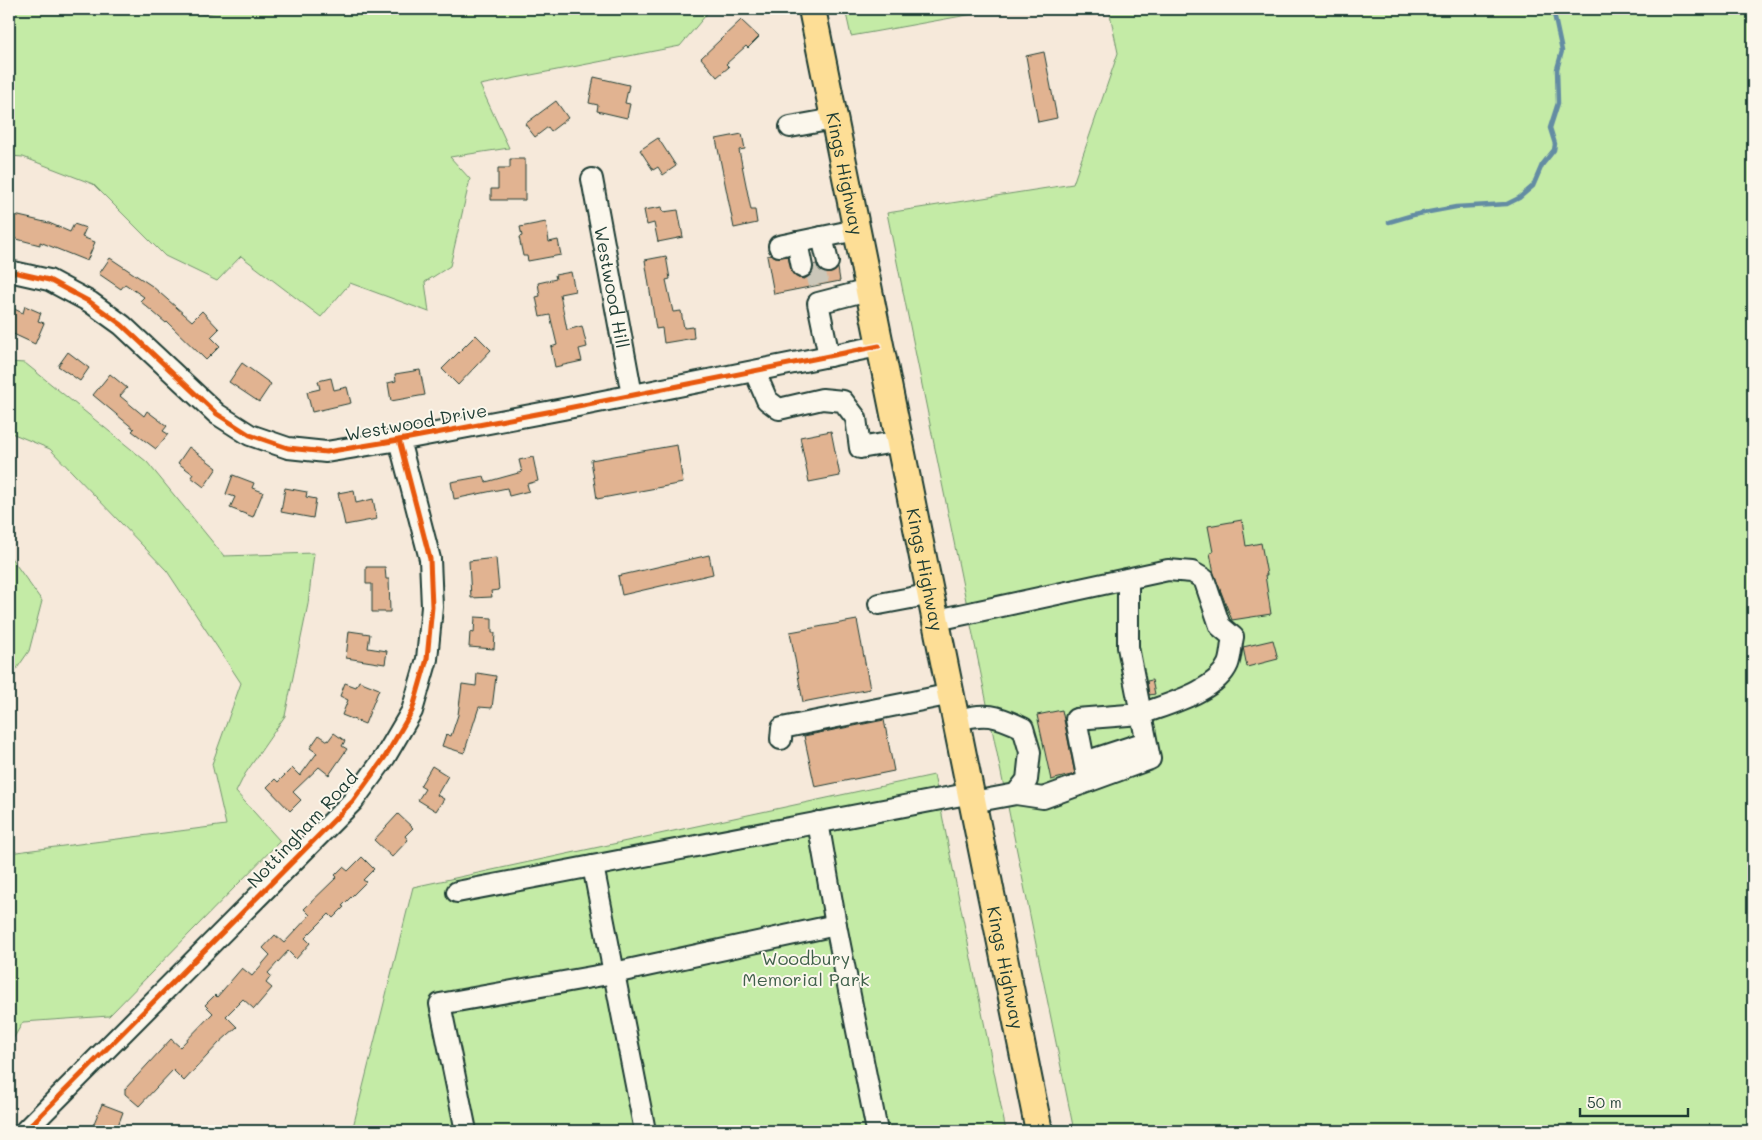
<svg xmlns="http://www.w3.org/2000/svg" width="1762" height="1140" viewBox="0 0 1762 1140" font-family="Mali,sans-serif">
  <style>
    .green { fill: #c4eba6; stroke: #72946d }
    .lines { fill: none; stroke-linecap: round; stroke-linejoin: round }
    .stream { stroke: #648ca3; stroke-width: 4.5 }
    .building { fill: #e1b391; stroke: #1f3d34 }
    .minor-tunnel { stroke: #cbc7b9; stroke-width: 20; stroke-dasharray: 20 10; stroke-linecap: butt }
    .minor-casing { stroke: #1f3d34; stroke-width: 24 }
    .major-casing { stroke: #1f3d34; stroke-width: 30 }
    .minor { stroke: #fbf7ec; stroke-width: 20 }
    .major { stroke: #fdde96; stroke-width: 26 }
    .cycleway-casing { stroke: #fbf7ec; stroke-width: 8 }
    .cycleway { stroke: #e8590c; stroke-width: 5 }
    .labels { text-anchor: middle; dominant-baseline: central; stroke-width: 4; stroke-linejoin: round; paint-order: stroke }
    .street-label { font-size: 18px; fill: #1f3d34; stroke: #fbf7ec }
    .park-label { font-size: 18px; fill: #40604b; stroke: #fbf7ec }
  </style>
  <rect width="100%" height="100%" fill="#f6e9da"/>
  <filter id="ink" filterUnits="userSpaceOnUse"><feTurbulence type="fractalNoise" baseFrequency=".02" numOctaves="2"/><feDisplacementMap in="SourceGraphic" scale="10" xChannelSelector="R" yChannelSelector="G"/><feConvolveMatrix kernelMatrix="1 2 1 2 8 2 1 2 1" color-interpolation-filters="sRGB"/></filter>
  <g filter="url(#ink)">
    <g class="green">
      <polygon points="9,9 187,9 204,15 224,9 711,9 680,46 480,85 509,148 450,157 470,179 450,266 425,282 429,312 350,283 321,317 241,256 217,281 165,256 93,184 23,157 9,156"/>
      <polygon points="845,9 1001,9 851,36"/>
      <polygon points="1109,9 1753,9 1753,1131 1074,1131 887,213 1073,184 1118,53"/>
      <polygon points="9,362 25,363 147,462 224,556 314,553 308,604 285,716 245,774 236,792 280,841 109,1016 23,1022 9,1046 9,853 226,825 212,764 241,683 167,571 50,449 9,432"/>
      <polygon points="9,555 42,601 29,651 9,680"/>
      <polygon points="934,775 1006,1131 352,1131 413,887"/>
    </g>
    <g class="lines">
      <polyline class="stream" points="1389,222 1413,215 1456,207 1507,204 1519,198 1533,186 1542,165 1554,150 1555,144 1550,128 1558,103 1557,69 1562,51 1553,9"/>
    </g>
    <g class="building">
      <polygon points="741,20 759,37 748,48 746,46 726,64 729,67 717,77 701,58"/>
      <polygon points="1044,52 1057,118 1038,122 1026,56"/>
      <polygon points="594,77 629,85 625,103 630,104 627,118 597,111 598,105 589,103"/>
      <polygon points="556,101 568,118 551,131 548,127 535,137 525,124"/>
      <polygon points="742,134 745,149 739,150 751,210 755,210 757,223 734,228 716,139"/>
      <polygon points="658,138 676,166 663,175 658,167 653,170 640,150"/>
      <polygon points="510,159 525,159 525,200 491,200 491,189 498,189 498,168 510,168"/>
      <polygon points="662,207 663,212 678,210 683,237 658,242 654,223 647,225 644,210"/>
      <polygon points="10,214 49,223 70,232 74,224 86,228 82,237 95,242 87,261 40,242 40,245 9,237"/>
      <polygon points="546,222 549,242 558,240 561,255 528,261 527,256 523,256 519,237 522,236 520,227"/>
      <polygon points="772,255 776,257 788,256 791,270 793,274 798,278 804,279 809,276 813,271 814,265 816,264 820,270 825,273 831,273 838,268 840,281 774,294 767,256"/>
      <polygon points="666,256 670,279 666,280 673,312 681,311 684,328 693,327 694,338 664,343 662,328 656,329 645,260"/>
      <polygon points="110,258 152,286 192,321 202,311 219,329 211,337 220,346 206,360 167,322 166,323 140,301 144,297 125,284 121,289 99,274"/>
      <polygon points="571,272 575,291 560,294 567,330 582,326 587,347 579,349 582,361 555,367 551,347 557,345 550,315 540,317 536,297 540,296 538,283 556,279 555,275"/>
      <polygon points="25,306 41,313 38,321 44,323 35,344 9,332 9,320 14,309 23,313"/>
      <polygon points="476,335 491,350 458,385 442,369"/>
      <polygon points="68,352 89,368 80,381 58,366"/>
      <polygon points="242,363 271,384 259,402 229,382"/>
      <polygon points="420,370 425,395 391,401 388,383 396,381 395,374"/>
      <polygon points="110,374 127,388 120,396 144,416 147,411 167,426 163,431 168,434 156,449 132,431 134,429 93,395"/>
      <polygon points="331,378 334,390 347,387 351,403 312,412 307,392 320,389 318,381"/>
      <polygon points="831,431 840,476 809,482 800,437"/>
      <polygon points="677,445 683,483 597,499 591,460"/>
      <polygon points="189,447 217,468 204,487 191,477 193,474 178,463"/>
      <polygon points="533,457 538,481 527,484 529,491 509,496 507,488 454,499 451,482 484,476 486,482 522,472 519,460"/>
      <polygon points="233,475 254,483 252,488 263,492 253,517 230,508 235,497 226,494"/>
      <polygon points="285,488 307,492 306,497 316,499 313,518 281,512"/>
      <polygon points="354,490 356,503 373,499 377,519 345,525 338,493"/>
      <polygon points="1242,520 1246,546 1261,543 1267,575 1265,575 1271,614 1232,620 1214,574 1210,553 1213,552 1208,526"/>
      <polygon points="709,555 713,574 622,595 618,576"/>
      <polygon points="496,558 499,590 491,591 492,597 471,598 469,561"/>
      <polygon points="366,567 385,567 386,579 389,579 390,612 372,612 372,584 366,584"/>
      <polygon points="475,617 492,618 492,633 495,633 494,649 469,647 470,632 474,633"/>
      <polygon points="857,620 870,689 803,702 790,632"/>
      <polygon points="349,631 370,634 368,648 387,651 385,664 346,658"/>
      <polygon points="1273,640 1278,659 1247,667 1243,647"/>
      <polygon points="477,673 496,676 492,708 479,707 464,753 442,746 446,734 451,736 458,715 462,684 476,686"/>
      <polygon points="1152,680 1155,694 1149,695 1147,681"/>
      <polygon points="359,681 379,689 365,724 342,715 348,700 340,696 345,683 356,687"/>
      <polygon points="1062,710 1075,774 1051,780 1037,715"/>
      <polygon points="884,720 894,771 815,787 804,736"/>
      <polygon points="334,733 345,741 342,746 347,749 329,775 319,767 293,792 301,800 290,811 267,787 275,779 278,782 292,768 300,776 317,753 310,748 319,735 328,741"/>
      <polygon points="432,766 448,776 437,795 444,799 436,811 418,800 425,789 420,786"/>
      <polygon points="398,814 413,828 405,836 408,840 392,857 374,840"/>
      <polygon points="362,857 374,869 363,880 366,882 342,906 344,907 333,918 329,914 305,938 310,943 296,959 288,951 268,973 271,976 266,983 272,988 254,1009 243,999 226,1016 237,1027 219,1043 184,1081 173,1070 139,1106 125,1094 125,1089 171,1039 180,1047 213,1013 205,1005 215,995 217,997 242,968 252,976 270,955 263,948 275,935 284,943 310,915 304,909 337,877 335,875 343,867 348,871"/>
      <polygon points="102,1104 123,1112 116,1131 101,1131 92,1128"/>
    </g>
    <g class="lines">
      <polyline class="minor-tunnel" points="814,265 819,285"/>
      <defs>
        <g id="minor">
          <polyline points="790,127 834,119"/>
          <path id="s1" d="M 592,179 L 632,395"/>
          <polyline points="822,237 828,262"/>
          <polyline points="797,242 802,267"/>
          <polyline points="779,246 856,230"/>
          <polyline points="9,271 49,280 90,302 122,325 217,414 250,435 288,448 326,452 399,440 563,409 879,346"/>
          <polyline points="829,356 818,303 868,290"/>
          <polyline points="755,372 767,400 779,409 822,399 843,401 856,418 860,448 900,441"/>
          <polyline points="879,604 932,594"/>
          <path d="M 937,620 L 1168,570 L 1192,572 L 1204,579 L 1220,626 L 1233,637 C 1231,646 1231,657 1228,664 C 1216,692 1167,704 1141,714 L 1150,759 L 1043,798 L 1016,794"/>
          <path d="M 957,720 C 986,712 996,715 1023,728 L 1030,752 L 1027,780 L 1016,794 L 973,802"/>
          <polyline points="781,739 782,728 952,694"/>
          <polyline points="1085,762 1146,742"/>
          <polyline points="1088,781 1076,719 1141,714 1128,647 1128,579"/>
          <polyline points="818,822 836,925 877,1131"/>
          <polyline points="593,866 645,1131"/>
          <polyline points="457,892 972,793"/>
          <polyline points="25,1131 353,801 385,757 412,711 427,659 432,607 430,559 399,440"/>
          <polyline points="466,1131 440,1004 614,973 836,925"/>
        </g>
        <g id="major">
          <path id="s2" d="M 812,9 L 1039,1131"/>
        </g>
      </defs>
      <use href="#minor" class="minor-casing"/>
      <use href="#major" class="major-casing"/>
      <use href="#minor" class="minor"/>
      <use href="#major" class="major"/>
      <defs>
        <g id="cycleway">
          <polyline points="9,271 49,280 90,302 122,325 217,414 250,435 288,448 326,452 399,440 563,409 879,346"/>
          <polyline points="25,1131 353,801 385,757 412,711 427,659 432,607 430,559 399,440"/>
        </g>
      </defs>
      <use href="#cycleway" class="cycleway-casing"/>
      <use href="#cycleway" class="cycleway"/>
    </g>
  </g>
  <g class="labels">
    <g class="street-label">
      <text stroke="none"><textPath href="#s2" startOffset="168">Kings Highway</textPath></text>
      <text stroke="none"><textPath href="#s1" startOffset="110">Westwood Hill</textPath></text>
      <text transform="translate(416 422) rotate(-10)">Westwood Drive</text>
      <text stroke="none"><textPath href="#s2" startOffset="572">Kings Highway</textPath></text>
      <text transform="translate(302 829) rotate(-47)">Nottingham Road</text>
      <text stroke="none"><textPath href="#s2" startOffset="978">Kings Highway</textPath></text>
    </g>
    <g class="park-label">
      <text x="806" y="958">Woodbury<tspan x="806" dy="21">Memorial Park</tspan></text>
    </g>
  </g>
  <rect width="1762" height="1140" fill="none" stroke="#fbf7ec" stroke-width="30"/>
  <rect x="15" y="15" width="1732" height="1110" fill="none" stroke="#1f3d34" stroke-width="2" filter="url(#ink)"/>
  <path d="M1580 1108v8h108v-8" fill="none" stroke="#1f3d34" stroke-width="2.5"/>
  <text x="1587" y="1108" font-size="15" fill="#1f3d34" stroke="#fbf7ec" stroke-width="4" paint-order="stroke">50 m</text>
</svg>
